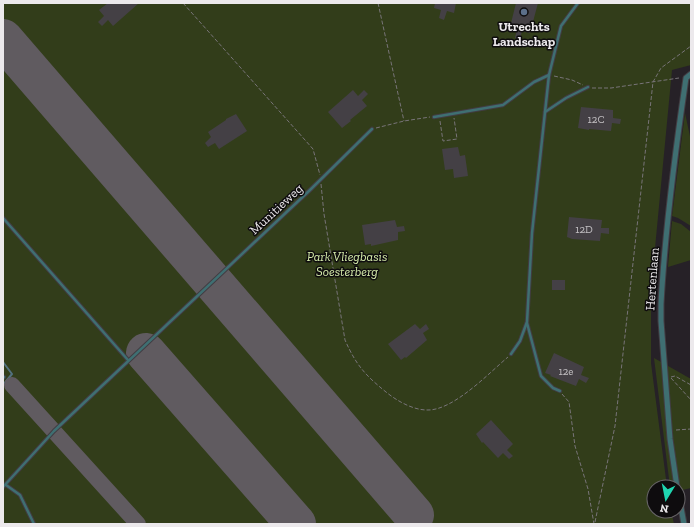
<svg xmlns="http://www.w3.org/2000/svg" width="694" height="527" viewBox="0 0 694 527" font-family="'Zilla Slab',serif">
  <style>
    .green { fill: #323d1a }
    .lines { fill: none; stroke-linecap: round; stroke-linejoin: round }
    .stream { stroke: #52717f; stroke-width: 2 }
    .taxiway { stroke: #605b60; stroke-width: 16 }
    .runway { stroke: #605b60; stroke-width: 40 }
    .building { fill: #444045 }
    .service-casing { stroke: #423d43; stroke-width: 4.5 }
    .minor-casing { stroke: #423d43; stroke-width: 7 }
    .path { stroke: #787478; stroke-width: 1; stroke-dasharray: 4 2; stroke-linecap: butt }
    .service { stroke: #3f6f72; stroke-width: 2.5 }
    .minor { stroke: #3f6f72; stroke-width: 5 }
    .service-dot { fill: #5c6f8a; stroke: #0e0c0e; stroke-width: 1.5 }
    .labels { text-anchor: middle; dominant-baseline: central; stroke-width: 3; stroke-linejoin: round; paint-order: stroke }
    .number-label { font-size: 11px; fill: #c2bfc2 }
    .poi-label { font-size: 13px; font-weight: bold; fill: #ece9ec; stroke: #0e0c0e }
    .street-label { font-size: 13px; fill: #ece9ec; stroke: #0e0c0e }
    .park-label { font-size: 13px; font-style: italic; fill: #d5ebaa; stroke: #0e0c0e }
  </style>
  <rect width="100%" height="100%" fill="#262127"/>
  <g class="green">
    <polygon points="3,3 691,3 691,65 672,70 651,290 651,363 667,487 654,487 654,511 671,511 674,524 3,524"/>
    <polygon points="685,113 691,141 691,226 678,218 672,216"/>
    <polygon points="672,221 681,224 691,232 691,260 668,267"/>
    <polygon points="654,358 691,379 691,488 678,491 678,487 670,487"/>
  </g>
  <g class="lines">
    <polyline class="stream" points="3,362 12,374 3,385"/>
    <polyline class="taxiway" points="12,385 138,524"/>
    <g class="runway">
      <polyline points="3,39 414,515"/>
      <polyline points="146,353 296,524"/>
    </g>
  </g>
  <g class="building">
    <polygon points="108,3 139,3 113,26 108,20 102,26 98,22 104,16 99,10"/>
    <polygon points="435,3 456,3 454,13 447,11 444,20 439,18 441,10 434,8"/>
    <polygon points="516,3 538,3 530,33 522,31 520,39 515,38 517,29 510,27"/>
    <polygon points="353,90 358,96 364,90 368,94 362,100 367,106 350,120 351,121 342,128 328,112"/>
    <polygon points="581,107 613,110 613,118 621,119 620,124 612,123 611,131 589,129 589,130 578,128"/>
    <polygon points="236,114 247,131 219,149 215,143 208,147 205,143 211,137 208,132 226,120 226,119"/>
    <polygon points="458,147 460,156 465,155 468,176 454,178 453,169 445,170 442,149"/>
    <polygon points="569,217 602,220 601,228 609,228 609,234 601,233 600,241 572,239 567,237"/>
    <polygon points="395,220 397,227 404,226 405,231 398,232 398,240 371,246 371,244 365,245 362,225"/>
    <rect x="552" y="280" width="13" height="10"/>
    <polygon points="415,324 420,329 426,324 429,329 423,333 427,340 406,358 405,357 401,360 388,344"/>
    <polygon points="554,353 584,367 581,375 589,378 586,383 579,379 576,386 550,376 551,375 545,373"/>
    <polygon points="491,420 513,444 507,450 513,456 509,459 503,453 498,458 483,442 482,443 476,434"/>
  </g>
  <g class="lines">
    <defs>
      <g id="service">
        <polyline points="545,112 566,98 588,87"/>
        <polyline points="434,117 503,105 534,82 549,75"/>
        <polyline points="3,218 128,360"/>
        <polyline points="527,323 541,376 553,388 560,391"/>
        <polyline points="511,354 520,341 527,322 532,233 549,75 561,26 578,3"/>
        <polyline points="3,378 4,377"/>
        <polyline points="6,485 20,495 34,524"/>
        <polyline points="3,487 54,431 310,190 372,129"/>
      </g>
      <g id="minor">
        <path d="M 677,487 L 670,439 L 661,321 L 661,304 C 665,229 675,153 686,78 L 691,74"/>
        <polyline points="678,491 684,524"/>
      </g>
    </defs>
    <use href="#service" class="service-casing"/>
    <use href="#minor" class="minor-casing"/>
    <g class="path">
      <polyline points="183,3 313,149 320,175"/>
      <polyline points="378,3 404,121"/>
      <polyline points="554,76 572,80 583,85"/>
      <polyline points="592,88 611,88 679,78"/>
      <polyline points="440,121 443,141 457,139 454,118"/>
      <polyline points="376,128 404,121 430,117"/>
      <path d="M 321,184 L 324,214 L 345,340 C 356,365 365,375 386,392 C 397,401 413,410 427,410 C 453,411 489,373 508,357"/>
      <polyline points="671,377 675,376 691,385"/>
      <polyline points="671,378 691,400"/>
      <polyline points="562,394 569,402 575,446 588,489 594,524"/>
      <polyline points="676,430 691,429"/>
      <polyline points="595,522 615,426 653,82 661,68 691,46"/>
    </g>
    <use href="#service" class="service"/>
    <use href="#minor" class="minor"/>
  </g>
  <circle class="service-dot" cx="524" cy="12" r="4"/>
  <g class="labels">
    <g class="number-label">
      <text x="596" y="119">12C</text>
      <text x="584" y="229">12D</text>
      <text x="566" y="371">12e</text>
    </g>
    <g class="poi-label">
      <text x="524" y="26">Utrechts<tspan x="524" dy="15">Landschap</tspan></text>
    </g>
    <g class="street-label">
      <text transform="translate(276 209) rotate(-43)">Munitieweg</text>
      <text transform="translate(652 279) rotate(-86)">Hertenlaan</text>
    </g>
    <g class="park-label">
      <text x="347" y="256">Park Vliegbasis<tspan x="347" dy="15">Soesterberg</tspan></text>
    </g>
  </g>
  <rect width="694" height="527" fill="none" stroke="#ece9ec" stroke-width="8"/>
  <g transform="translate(666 499) rotate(190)"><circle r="19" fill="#0e0c0e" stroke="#676467"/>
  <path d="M0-3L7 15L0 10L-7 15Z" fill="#1fd5b0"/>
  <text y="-6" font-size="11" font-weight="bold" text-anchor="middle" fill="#ece9ec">N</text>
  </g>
</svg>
